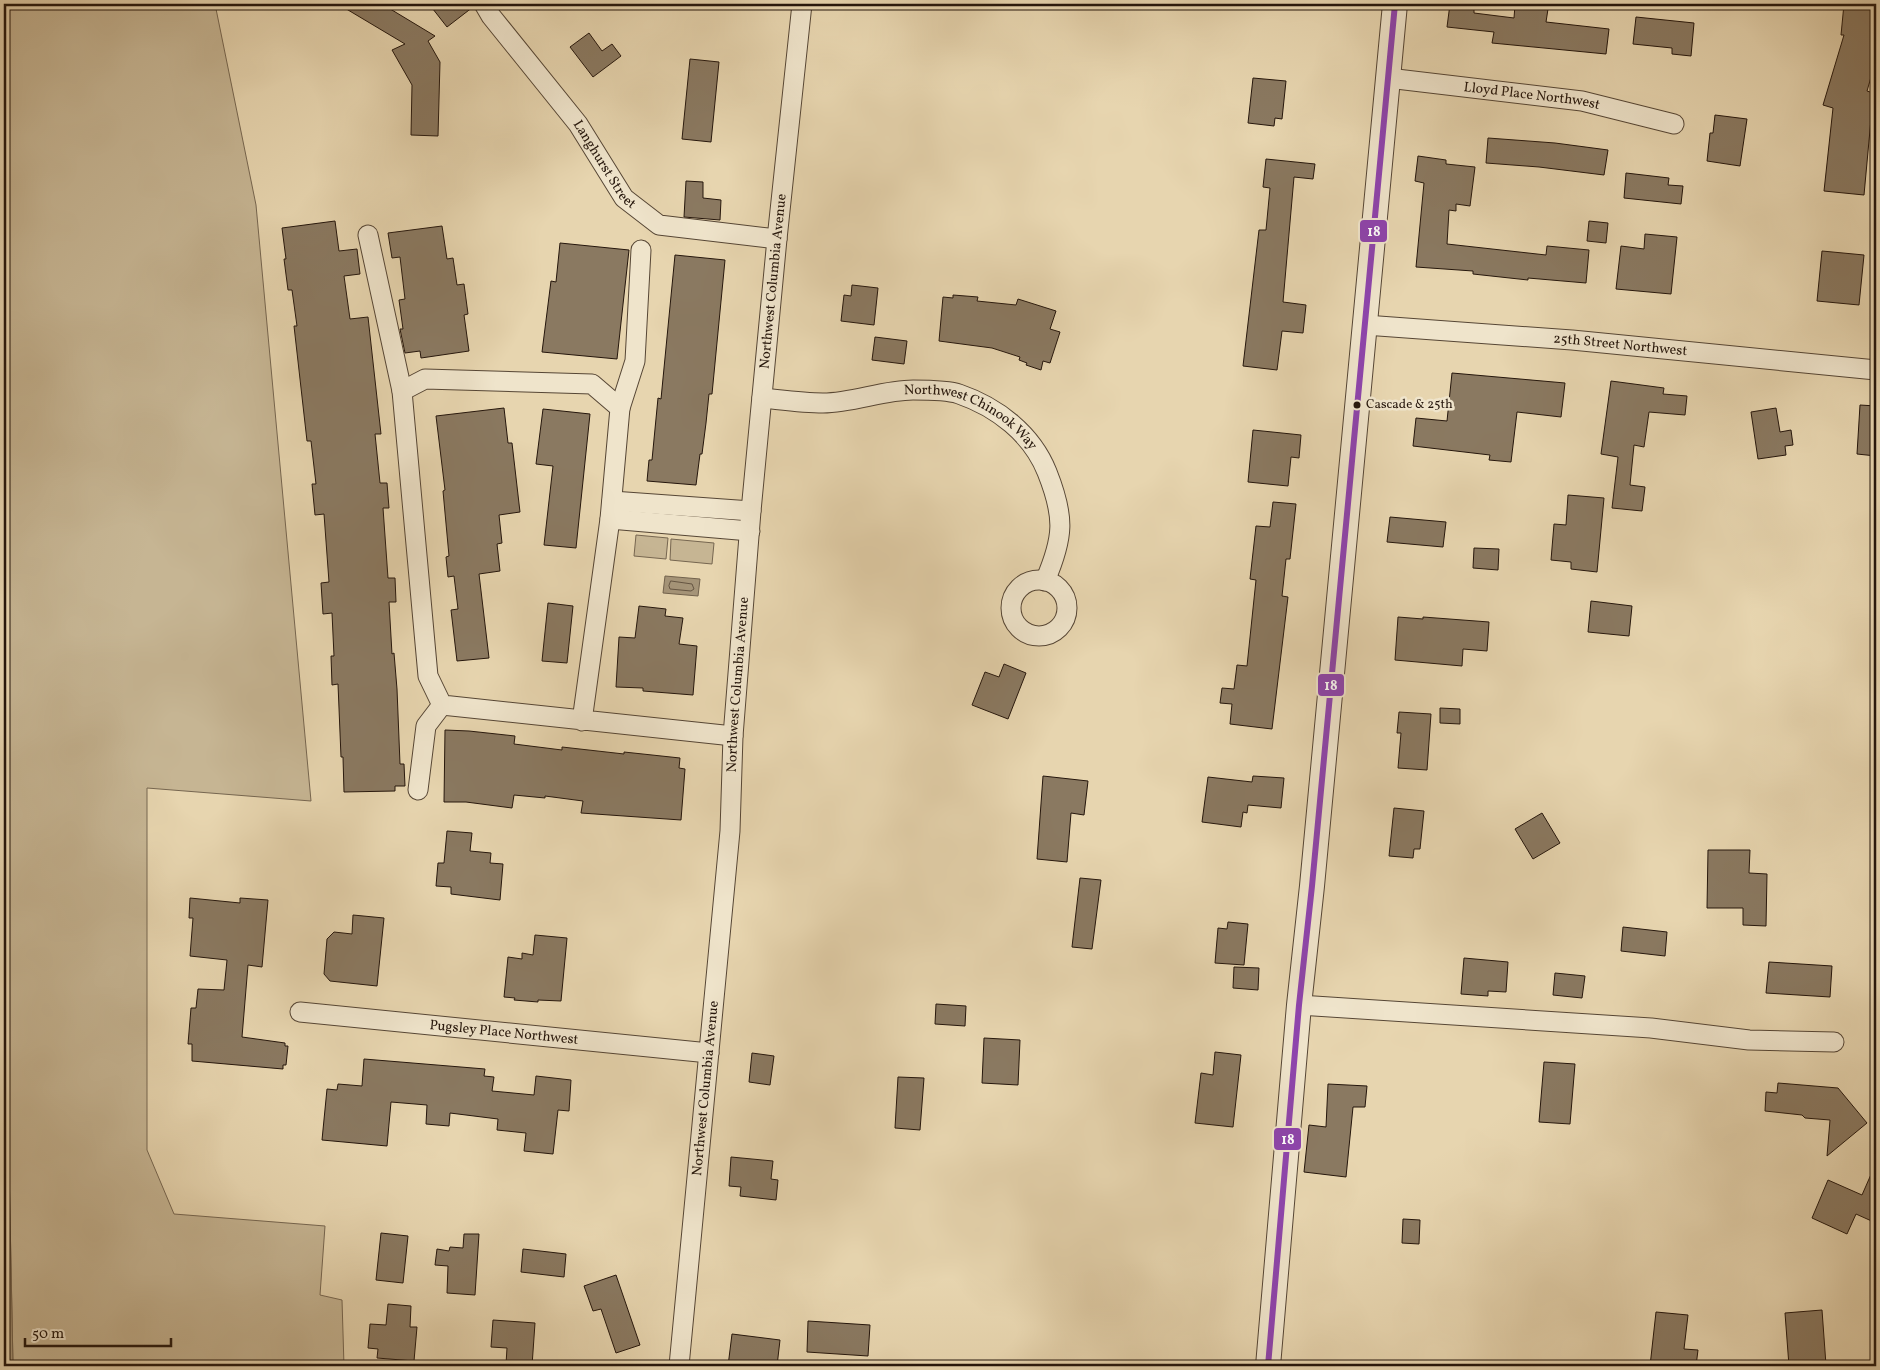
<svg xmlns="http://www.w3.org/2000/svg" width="1880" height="1370" viewBox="0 0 1880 1370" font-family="Vollkorn,serif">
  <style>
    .green { fill: #c6b593; stroke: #766650 }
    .water { fill: #a59478; stroke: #72624d }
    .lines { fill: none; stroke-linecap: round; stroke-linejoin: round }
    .shore { stroke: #655542; stroke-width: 1 }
    .building { fill: #8a7961; stroke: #25160c }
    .minor-casing { stroke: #564635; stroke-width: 21 }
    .tertiary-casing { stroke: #564635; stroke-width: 26 }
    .minor { stroke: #efe4cb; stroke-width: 19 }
    .tertiary { stroke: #efe4cb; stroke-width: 24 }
    .bus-1-casing { stroke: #efe4cb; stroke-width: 10 }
    .bus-1 { stroke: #8e44ad; stroke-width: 6 }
    .bus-dot { fill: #25160c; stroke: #efe4cb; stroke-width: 2 }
    .labels { text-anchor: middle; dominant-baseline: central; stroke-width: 5; stroke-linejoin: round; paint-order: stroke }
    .bus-label { font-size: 13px; fill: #25160c; stroke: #efe4cb; text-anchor: start }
    .street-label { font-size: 14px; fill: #25160c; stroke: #efe4cb }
    .line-badge { stroke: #efe4cb; stroke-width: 2 }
    .badge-label { font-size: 14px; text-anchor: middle; font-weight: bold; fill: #fff }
  </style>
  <rect width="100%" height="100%" fill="#e7d5af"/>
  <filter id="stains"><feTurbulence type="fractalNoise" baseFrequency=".004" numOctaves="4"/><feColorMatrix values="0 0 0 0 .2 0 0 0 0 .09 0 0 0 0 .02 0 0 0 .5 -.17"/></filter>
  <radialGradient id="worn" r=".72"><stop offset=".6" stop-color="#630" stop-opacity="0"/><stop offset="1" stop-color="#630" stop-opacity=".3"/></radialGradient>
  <g class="green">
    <polygon points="4,4 215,4 256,205 311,801 147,788 147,1150 174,1214 325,1226 320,1295 342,1300 344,1366 13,1366 4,915"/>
    <polygon points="636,535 668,538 666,559 634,556"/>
    <polygon points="671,539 714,543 712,564 670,560"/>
  </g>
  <g class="water">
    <polygon points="665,576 700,579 698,596 663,593"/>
    <polygon points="4,915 13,1366 4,1366"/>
  </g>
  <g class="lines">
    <g class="shore">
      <polygon points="671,581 692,584 694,589 691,591 670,589 669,586"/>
      <polyline points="4,1159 8,1366"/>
    </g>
  </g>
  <g class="building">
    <polygon points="338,4 382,4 435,36 428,41 440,62 438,136 411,135 412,85 392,50 405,44"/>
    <polygon points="429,4 473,4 473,7 447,27"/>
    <polygon points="1450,4 1468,4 1467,7 1474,8 1474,13 1514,18 1515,5 1548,9 1546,22 1609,29 1606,54 1492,43 1494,32 1447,27"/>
    <polygon points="1844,4 1876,4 1876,60 1867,91 1876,94 1876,121 1871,119 1864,195 1824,191 1833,108 1823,105 1844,35 1841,35"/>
    <polygon points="1636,17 1694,23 1691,56 1672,54 1672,48 1633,44"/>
    <polygon points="589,33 602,51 612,44 621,56 593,77 570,47"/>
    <polygon points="690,59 719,62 711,142 682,139"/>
    <polygon points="1253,78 1286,81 1282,119 1275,118 1274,126 1248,123"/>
    <polygon points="1715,115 1747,119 1740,166 1707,161 1710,133 1713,133"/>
    <polygon points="1488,138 1555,143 1608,150 1604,175 1539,167 1486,163"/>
    <polygon points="1418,156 1446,160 1446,164 1475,167 1470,206 1456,204 1456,211 1449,210 1447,244 1546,255 1547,246 1589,250 1586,283 1528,278 1528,280 1473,274 1473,271 1416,267 1424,183 1415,181"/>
    <polygon points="1266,159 1315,164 1313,179 1294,177 1283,302 1306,305 1303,333 1282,331 1277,370 1243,366 1259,230 1266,230 1270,188 1263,187"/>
    <polygon points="1626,173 1669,178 1668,185 1683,186 1681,204 1624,198"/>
    <polygon points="686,181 703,182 703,198 721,200 720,220 684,217"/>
    <polygon points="335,221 339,251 357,249 360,274 344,276 350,319 368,317 381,434 375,434 380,483 387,483 389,508 383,508 388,578 395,578 396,602 389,602 392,654 394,653 397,689 400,764 404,764 405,786 395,786 395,791 344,792 343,757 341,757 338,684 332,685 331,656 334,656 332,613 323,614 321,583 329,582 324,514 315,515 312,484 316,484 311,441 307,441 294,326 297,326 292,290 288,290 284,259 286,259 282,228"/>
    <polygon points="1589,221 1608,223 1606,243 1587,241"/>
    <polygon points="442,226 447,259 453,258 457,285 464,284 468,314 464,315 469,351 421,358 420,351 405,353 400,329 403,329 399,300 405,299 400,257 392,258 388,233"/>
    <polygon points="1645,234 1677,237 1671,294 1616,289 1621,246 1644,249"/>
    <polygon points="560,243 629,250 617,359 542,352 551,281 556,282"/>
    <polygon points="1822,251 1864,255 1859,305 1817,301"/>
    <polygon points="675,255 725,260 712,394 709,394 706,423 702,454 700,454 696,485 647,481 649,460 652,460 658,398 661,399"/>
    <polygon points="852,285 878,288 874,325 841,321 844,295 851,296"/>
    <polygon points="953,295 978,297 977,301 1016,305 1018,299 1056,311 1050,329 1060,332 1050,363 1043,361 1041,370 1026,365 1027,363 1019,360 1020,357 992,348 939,341 943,297 953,298"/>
    <polygon points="875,337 907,341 904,364 872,360"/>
    <polygon points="1452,373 1565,383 1561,417 1517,412 1511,462 1489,460 1490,455 1413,446 1416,418 1447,421"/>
    <polygon points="1611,381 1664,388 1663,394 1687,396 1685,415 1649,412 1644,447 1634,445 1630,485 1645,487 1642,511 1612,508 1618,457 1601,454"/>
    <polygon points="1860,405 1876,406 1876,456 1857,454"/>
    <polygon points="504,408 508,443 512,443 520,512 499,515 502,543 497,544 500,571 479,574 489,658 457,661 451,610 458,609 454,576 448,577 446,557 449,556 443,491 445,490 436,416"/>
    <polygon points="1776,408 1780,432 1791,430 1793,445 1785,446 1786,455 1758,459 1751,412"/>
    <polygon points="543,409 590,414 576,548 544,545 553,466 536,464"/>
    <polygon points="1253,430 1301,435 1299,458 1291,457 1288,486 1248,482"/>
    <polygon points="1568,495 1604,498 1597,572 1571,569 1571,562 1551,560 1554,524 1566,525"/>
    <polygon points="1273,502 1296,504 1290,559 1286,559 1282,596 1288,597 1272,729 1230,724 1232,704 1220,703 1222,688 1234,689 1237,665 1247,666 1256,580 1250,579 1256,526 1270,527"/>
    <polygon points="1390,517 1446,522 1443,547 1387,542"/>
    <polygon points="1474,548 1499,549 1498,570 1473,568"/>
    <polygon points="1591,601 1632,606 1629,636 1588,632"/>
    <polygon points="548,603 573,606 567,663 542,661"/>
    <polygon points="639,606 666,609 665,616 683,618 679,644 697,646 693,695 643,691 643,688 616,687 619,637 635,638"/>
    <polygon points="1398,617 1423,619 1423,617 1489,622 1487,651 1463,649 1462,666 1395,660"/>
    <polygon points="1004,664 1026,673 1008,719 972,705 985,672 999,677"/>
    <polygon points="1440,708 1460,709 1460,724 1440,723"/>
    <polygon points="1399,712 1431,714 1427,770 1398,768 1401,733 1397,733"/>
    <polygon points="445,730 469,731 515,736 514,744 562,750 562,747 624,754 624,752 680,758 679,768 685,769 681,820 581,813 583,801 545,796 545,798 514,795 512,808 466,802 444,802"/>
    <polygon points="1043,776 1088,781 1084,815 1071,813 1067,862 1037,859"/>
    <polygon points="1253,776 1284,778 1281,808 1248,805 1247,813 1243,812 1241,827 1202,822 1208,777 1252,782"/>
    <polygon points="1394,808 1424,811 1420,849 1414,849 1413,858 1389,856"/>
    <polygon points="1542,813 1560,843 1533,859 1515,829"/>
    <polygon points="447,831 472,833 470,851 491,853 490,863 503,864 500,900 451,894 451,887 436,886 438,863 444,863"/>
    <polygon points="1708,850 1750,850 1749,873 1767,874 1766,926 1743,925 1743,908 1707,908"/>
    <polygon points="1080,878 1101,880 1092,949 1072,947"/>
    <polygon points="190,898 240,903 240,898 268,900 262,967 248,965 242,1037 285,1043 285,1046 288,1046 286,1065 283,1065 283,1069 192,1061 192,1044 188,1044 191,1008 196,1008 198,989 224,990 227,960 190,956 193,918 189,918"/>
    <polygon points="353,915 384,918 377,986 330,981 324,974 327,939 334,932 352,934"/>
    <polygon points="1228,922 1248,924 1244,965 1215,963 1218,928 1227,929"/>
    <polygon points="1623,927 1667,932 1665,956 1621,951"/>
    <polygon points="535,935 567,938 561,1001 538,1000 538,1002 514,1000 515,998 504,997 508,957 522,959 522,953 533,955"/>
    <polygon points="1464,958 1508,962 1506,992 1488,991 1488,996 1461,994"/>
    <polygon points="1769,962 1832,966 1830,997 1766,993"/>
    <polygon points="1234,967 1259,968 1258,990 1233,988"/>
    <polygon points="1555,973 1585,976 1582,998 1553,995"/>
    <polygon points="936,1004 966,1006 965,1026 935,1024"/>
    <polygon points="984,1038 1020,1040 1018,1085 982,1083"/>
    <polygon points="1215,1052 1241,1055 1233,1127 1195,1123 1201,1073 1213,1075"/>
    <polygon points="752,1053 774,1056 770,1085 749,1082"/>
    <polygon points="364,1059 485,1069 484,1076 494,1077 492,1091 534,1095 536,1076 571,1080 569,1111 558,1110 553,1154 524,1151 526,1133 497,1130 498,1119 450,1113 449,1126 426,1124 427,1105 391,1102 387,1146 322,1140 327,1089 337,1090 338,1084 362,1086"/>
    <polygon points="1544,1062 1575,1064 1570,1124 1539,1122"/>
    <polygon points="898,1077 924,1078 920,1130 895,1128"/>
    <polygon points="1778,1083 1838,1088 1867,1123 1827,1156 1830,1120 1805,1118 1802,1115 1765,1111 1766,1092 1777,1093"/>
    <polygon points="1328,1084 1367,1086 1365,1107 1353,1107 1346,1177 1304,1172 1309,1125 1326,1127"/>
    <polygon points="731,1157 773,1161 771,1179 778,1180 776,1200 740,1196 741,1187 729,1186"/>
    <polygon points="1876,1163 1876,1223 1856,1214 1847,1234 1812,1218 1828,1180 1862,1195"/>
    <polygon points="1403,1219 1420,1220 1419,1244 1402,1243"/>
    <polygon points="381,1233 408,1236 403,1283 376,1280"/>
    <polygon points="464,1234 479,1234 475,1295 447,1293 448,1266 435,1265 437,1249 449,1251 450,1247 463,1248"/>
    <polygon points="523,1249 566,1254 564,1277 521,1272"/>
    <polygon points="616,1275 640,1345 616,1353 601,1309 593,1311 584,1286"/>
    <polygon points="388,1304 411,1306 410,1327 417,1327 414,1361 377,1358 378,1349 368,1348 370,1324 386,1325"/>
    <polygon points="1822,1310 1826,1365 1789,1366 1785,1313"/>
    <polygon points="1656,1312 1688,1315 1684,1349 1698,1350 1696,1366 1650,1366"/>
    <polygon points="493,1320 535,1323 532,1366 506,1364 507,1348 491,1347"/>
    <polygon points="808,1321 870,1325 868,1356 807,1352"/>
    <polygon points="732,1334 780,1340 777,1366 728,1366"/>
  </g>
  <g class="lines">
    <defs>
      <g id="minor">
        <path id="s1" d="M 484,4 L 491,16 L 578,124 L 624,198 L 659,225 L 777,239"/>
        <path id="s2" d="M 1388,78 L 1582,101 L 1674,124"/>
        <polyline points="368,235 402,391"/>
        <path id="s3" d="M 1365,325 L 1572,340 L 1876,370"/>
        <path id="s4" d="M 762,398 C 782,400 803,403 823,403 C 853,403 883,390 913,390 C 925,390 948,390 959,394 C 997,407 1032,434 1047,472 C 1065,517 1064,537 1045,581"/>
        <polyline points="620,408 635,361 641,250"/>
        <polyline points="612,501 751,511"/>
        <polyline points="610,519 750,531"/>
        <circle cx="1039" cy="608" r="28"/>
        <polyline points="582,721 610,519 620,408 592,384 425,379 402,391 428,676 442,705 733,736"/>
        <polyline points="418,790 426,726 442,705"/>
        <polyline points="1299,1005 1651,1028 1749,1040 1834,1042"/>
        <path id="s5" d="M 300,1012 L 709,1053"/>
        <path id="s6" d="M 679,1366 L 730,831 L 733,736 L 751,511 L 777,239 L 802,4"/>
      </g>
      <polyline id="tertiary" points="1268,1366 1299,1005 1312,886 1395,4"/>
    </defs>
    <use href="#minor" class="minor-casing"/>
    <use href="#tertiary" class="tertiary-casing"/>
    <use href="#minor" class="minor"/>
    <use href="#tertiary" class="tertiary"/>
    <defs>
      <polyline id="bus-1" points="1268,1366 1299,1005 1312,886 1395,4"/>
    </defs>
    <use href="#bus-1" class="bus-1-casing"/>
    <use href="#bus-1" class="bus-1"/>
  </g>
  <circle class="bus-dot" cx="1357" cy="405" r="4.5"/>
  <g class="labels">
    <g class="bus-label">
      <text x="1366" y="405">Cascade &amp; 25th</text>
    </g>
    <g class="street-label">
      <text stroke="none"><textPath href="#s2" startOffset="145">Lloyd Place Northwest</textPath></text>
      <text stroke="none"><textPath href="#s1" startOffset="201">Langhurst Street</textPath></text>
      <text stroke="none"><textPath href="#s6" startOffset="1089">Northwest Columbia Avenue</textPath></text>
      <text stroke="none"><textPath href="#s3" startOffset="256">25th Street Northwest</textPath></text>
      <text stroke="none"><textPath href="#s4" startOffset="218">Northwest Chinook Way</textPath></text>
      <text stroke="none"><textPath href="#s6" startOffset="684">Northwest Columbia Avenue</textPath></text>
      <text stroke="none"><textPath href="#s5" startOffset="205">Pugsley Place Northwest</textPath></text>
      <text stroke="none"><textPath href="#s6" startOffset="279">Northwest Columbia Avenue</textPath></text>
    </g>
  </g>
  <g class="line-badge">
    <rect x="1359" y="219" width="29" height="24" rx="5" fill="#8e44ad"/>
    <rect x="1317" y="673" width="28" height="24" rx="5" fill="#8e44ad"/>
    <rect x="1273" y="1127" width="29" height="24" rx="5" fill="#8e44ad"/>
  </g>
  <g class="badge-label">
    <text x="1374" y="236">18</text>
    <text x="1331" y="690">18</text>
    <text x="1288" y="1144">18</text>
  </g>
  <rect width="1880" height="1370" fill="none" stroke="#e7d5af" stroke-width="20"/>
  <rect x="5" y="5" width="1870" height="1360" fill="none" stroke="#25160c" stroke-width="2.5"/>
  <rect x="10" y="10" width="1860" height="1350" fill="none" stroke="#25160c"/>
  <path d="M25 1338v8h146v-8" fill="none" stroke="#25160c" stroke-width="2.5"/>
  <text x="32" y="1338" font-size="15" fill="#25160c" stroke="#efe4cb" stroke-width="4" paint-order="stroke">50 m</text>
  <rect width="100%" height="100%" filter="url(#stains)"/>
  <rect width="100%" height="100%" fill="url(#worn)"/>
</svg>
